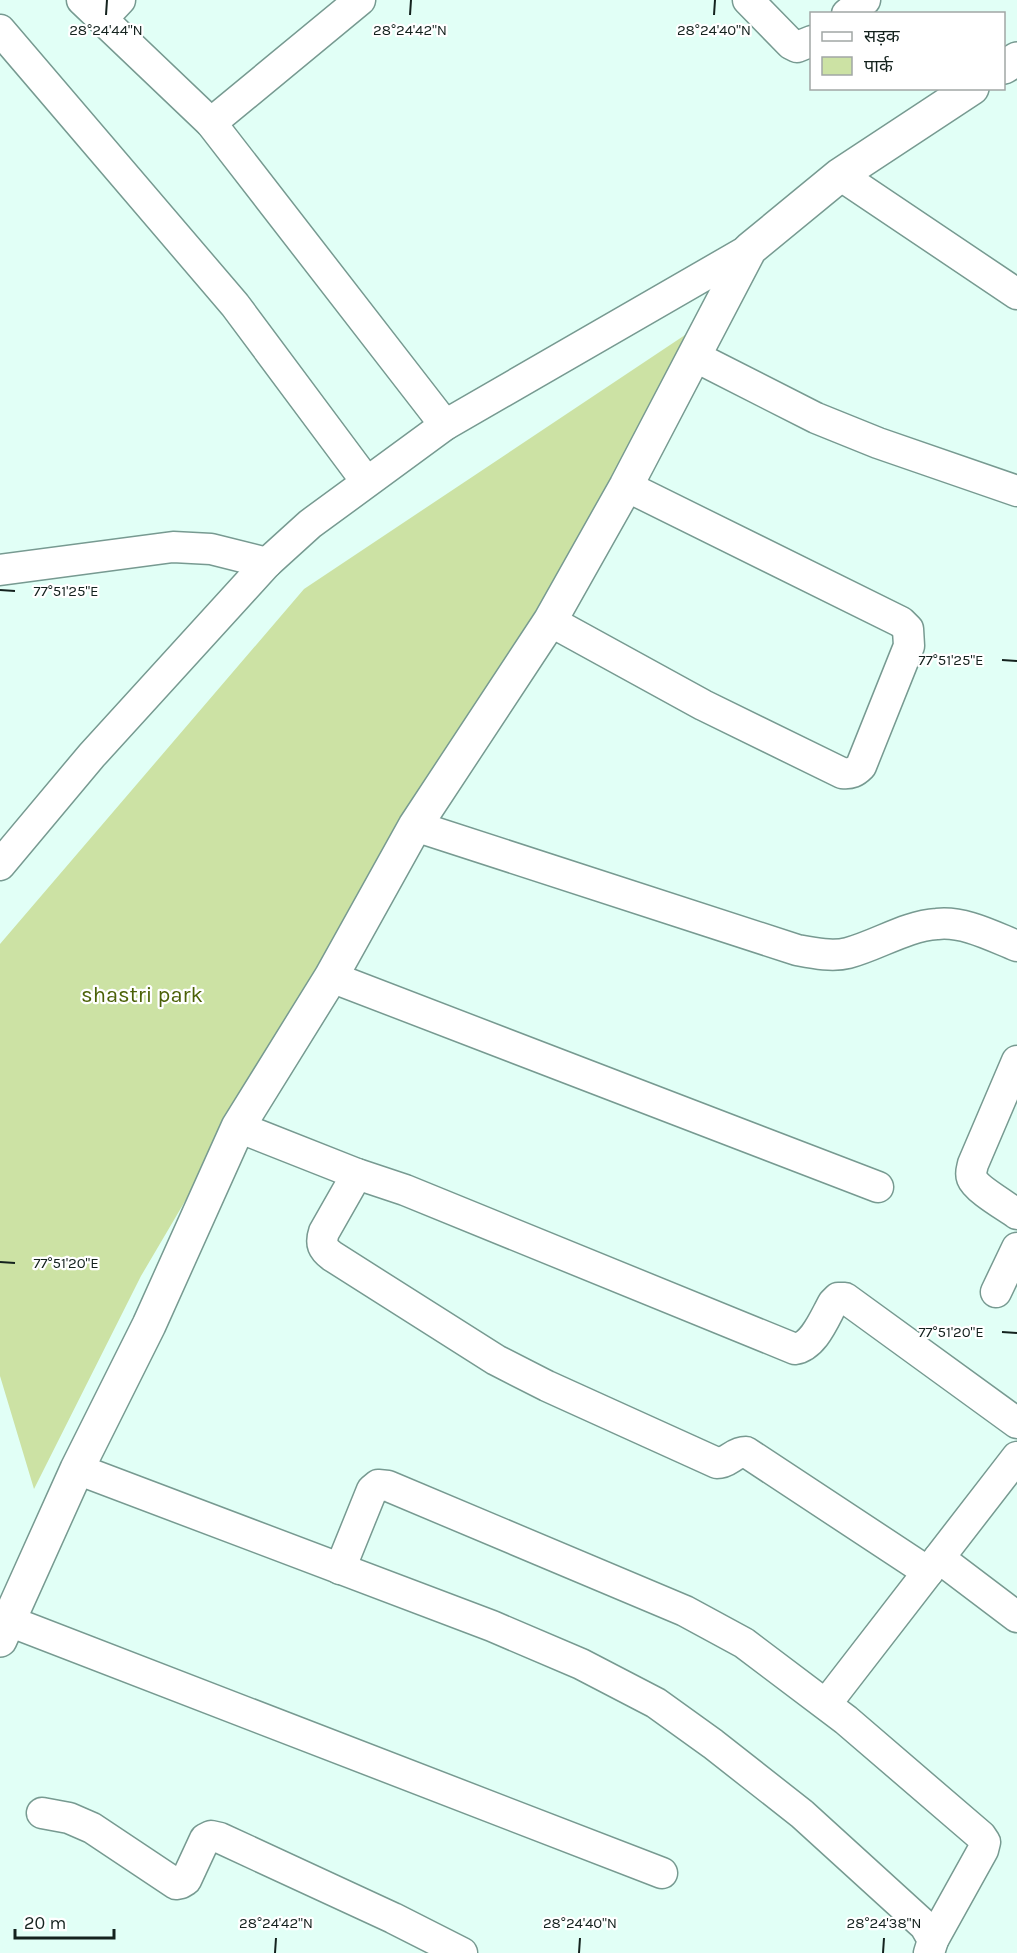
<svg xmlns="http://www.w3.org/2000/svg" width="1017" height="1953" viewBox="0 0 1017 1953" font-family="Karla,'Noto Sans Devanagari',sans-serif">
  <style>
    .green { fill: #cce2a4 }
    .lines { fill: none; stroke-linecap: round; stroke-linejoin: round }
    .street-casing { stroke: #779a91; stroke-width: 33 }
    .secondary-casing { stroke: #779a91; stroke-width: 36 }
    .street { stroke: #fff; stroke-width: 30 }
    .secondary { stroke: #fff; stroke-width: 33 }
    .ticks { fill: none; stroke: #14221e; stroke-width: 2 }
    .labels { text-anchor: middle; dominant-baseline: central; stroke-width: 4.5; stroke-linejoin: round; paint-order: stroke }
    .park-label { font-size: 22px; fill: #4b6107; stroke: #fff }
    .ticks-label { font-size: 15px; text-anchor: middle; fill: #14221e; stroke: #fff; stroke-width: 4.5; stroke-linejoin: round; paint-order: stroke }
  </style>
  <rect width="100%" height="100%" fill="#e1fff6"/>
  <polygon class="green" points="715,315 543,606 444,761 141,1276 34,1489 0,1376 0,944 304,589"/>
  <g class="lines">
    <defs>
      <g id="street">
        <polyline points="82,0 211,123 445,425"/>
        <polyline points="748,0 791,44 797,47 812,41"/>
        <polyline points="847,14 865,0"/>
        <polyline points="103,18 120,0"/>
        <polyline points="0,30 235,305 366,481"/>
        <polyline points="211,123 360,0"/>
        <polyline points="840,175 1017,294"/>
        <polyline points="694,356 816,418 878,443 1017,491"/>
        <polyline points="0,570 173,547 211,549 267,563"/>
        <path d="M 550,621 L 703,705 L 842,773 C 851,774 855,772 861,766 L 909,646 L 908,629 L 901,622 L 626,486"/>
        <path d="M 415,826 L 797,950 C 813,953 832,957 848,953 C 878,945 906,926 937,924 C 964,921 992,936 1017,946"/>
        <polyline points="0,865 92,755 267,563 310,524 445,425 750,249"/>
        <polyline points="331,977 878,1187"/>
        <path d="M 1017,1061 L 973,1164 C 972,1169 970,1173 972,1178 C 976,1189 1006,1206 1017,1214"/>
        <path d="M 238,1127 L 357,1174 L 405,1190 L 795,1349 C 814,1346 824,1319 833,1303 L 838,1298 L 845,1298 L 1017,1423"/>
        <path d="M 357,1174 L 324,1232 C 320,1244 323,1249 332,1256 L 496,1360 L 547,1386 L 717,1463 C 729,1463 733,1452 746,1452 L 928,1572"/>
        <polyline points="996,1292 1017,1248"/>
        <polyline points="77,1469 492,1626 581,1664 656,1703 713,1744 802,1814 925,1926 933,1940 929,1953"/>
        <polyline points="939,1558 1017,1617"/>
        <polyline points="340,1569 372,1490 378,1485 388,1486 685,1611 744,1643 846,1720 981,1836 985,1842 983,1850 933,1940"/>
        <polyline points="9,1621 662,1873"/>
        <polyline points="826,1704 1017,1457"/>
        <polyline points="42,1813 69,1818 92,1828 176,1884 181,1883 186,1880 205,1839 211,1836 220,1838 393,1918 462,1953"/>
      </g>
      <g id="secondary">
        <polyline points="1004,67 1017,59"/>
        <polyline points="0,1640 77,1469 149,1325 238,1127 331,977 415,826 550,621 626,486 750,249 840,175 972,88"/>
      </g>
    </defs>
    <use href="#street" class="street-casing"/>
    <use href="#secondary" class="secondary-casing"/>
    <use href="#street" class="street"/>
    <use href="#secondary" class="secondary"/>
  </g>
  <path class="ticks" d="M 106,15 L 107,0M 410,15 L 411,0M 714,15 L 715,0M 0,590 L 15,591M 1002,660 L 1017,661M 0,1262 L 15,1263M 1002,1332 L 1017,1333M 275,1953 L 276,1938M 579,1953 L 580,1938M 883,1953 L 884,1938"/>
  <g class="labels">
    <g class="park-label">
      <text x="142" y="995">shastri park</text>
    </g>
  </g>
  <g class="ticks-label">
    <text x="106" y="35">28°24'44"N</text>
    <text x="410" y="35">28°24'42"N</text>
    <text x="714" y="35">28°24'40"N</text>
    <text x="66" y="596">77°51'25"E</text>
    <text x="951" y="665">77°51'25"E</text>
    <text x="66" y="1268">77°51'20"E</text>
    <text x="951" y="1337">77°51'20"E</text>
    <text x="276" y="1928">28°24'42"N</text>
    <text x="580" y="1928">28°24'40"N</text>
    <text x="884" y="1928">28°24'38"N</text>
  </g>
  <rect x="810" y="12" width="195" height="78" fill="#ffffff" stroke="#a1a7a5" stroke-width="1.5"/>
  <rect x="822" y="32" width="30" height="9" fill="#ffffff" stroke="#a1a7a5" stroke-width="1.5"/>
  <text x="864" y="42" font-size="18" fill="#14221e">सड़क</text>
  <rect x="822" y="57" width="30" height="18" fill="#cce2a4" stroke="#a1a7a5" stroke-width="1.5"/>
  <text x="864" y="72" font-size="18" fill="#14221e">पार्क</text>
  <path d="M15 1929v9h99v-9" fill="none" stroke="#14221e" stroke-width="3"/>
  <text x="24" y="1929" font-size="18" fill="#14221e" stroke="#ffffff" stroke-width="4.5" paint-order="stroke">20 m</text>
</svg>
